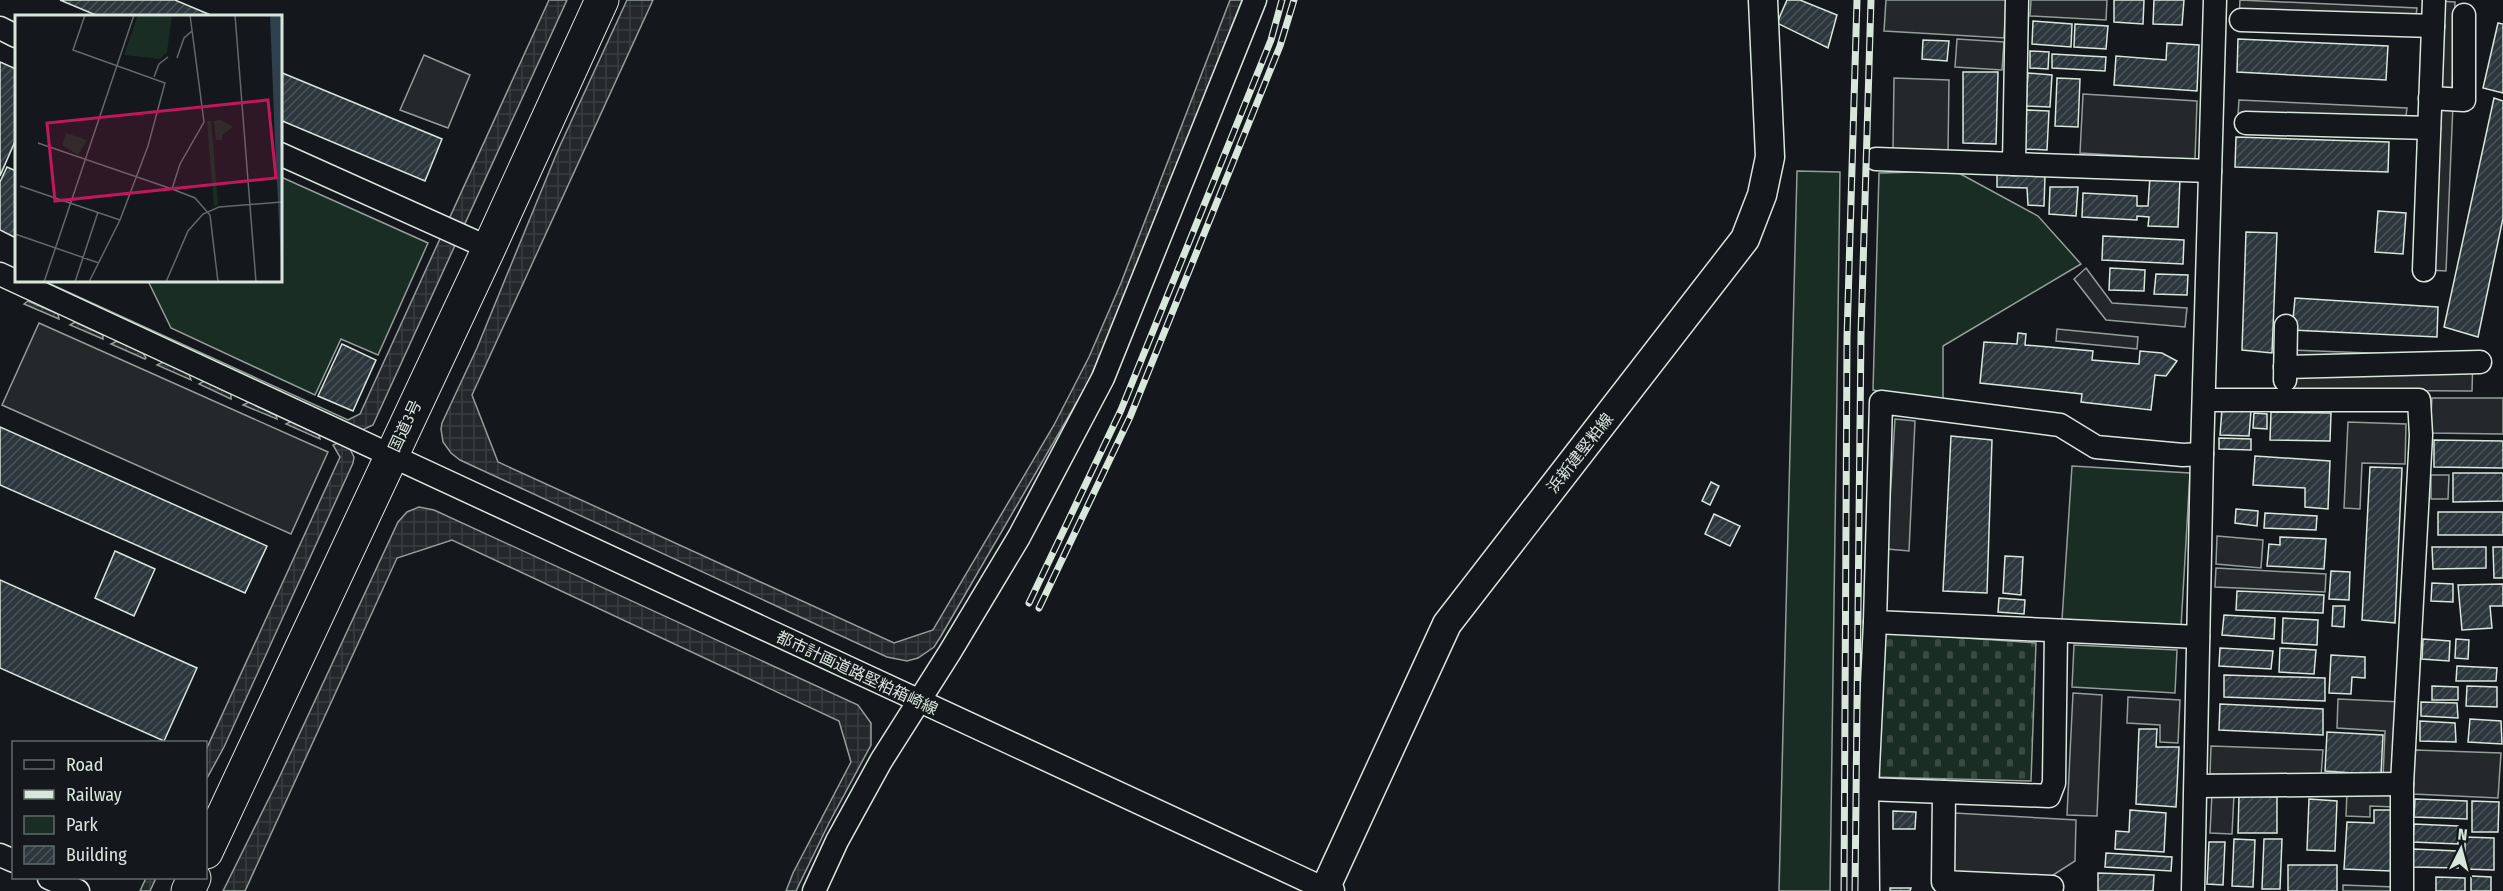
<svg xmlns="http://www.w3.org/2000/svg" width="2503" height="891" viewBox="0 0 2503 891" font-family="'Fira Sans Condensed','Noto Sans JP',sans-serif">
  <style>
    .green { fill: #1a2d24; stroke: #939e99; stroke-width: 1.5 }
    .cemetery { fill: url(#cemetery-stones); stroke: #939e99; stroke-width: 1.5 }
    .parking { fill: #24282b; stroke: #939e99; stroke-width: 1.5 }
    .plaza { fill: url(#plaza-grid); stroke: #939e99; stroke-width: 1.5 }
    .building { fill: url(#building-hatch); stroke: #d8e6dc; stroke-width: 1.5 }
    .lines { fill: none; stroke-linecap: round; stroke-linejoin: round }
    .minor-casing { stroke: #d8e6dc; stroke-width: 25 }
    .major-casing { stroke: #d8e6dc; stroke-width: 31 }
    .highway-casing { stroke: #d8e6dc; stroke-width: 35 }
    .minor { stroke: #14181c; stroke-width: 22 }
    .major { stroke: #14181c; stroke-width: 28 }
    .highway { stroke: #14181c; stroke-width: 33 }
    .rail-casing { stroke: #d8e6dc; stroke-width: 7 }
    .rail { stroke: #14181c; stroke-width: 4.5; stroke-dasharray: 14; stroke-linecap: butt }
    .labels { text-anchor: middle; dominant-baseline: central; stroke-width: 4.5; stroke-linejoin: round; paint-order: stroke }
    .street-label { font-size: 16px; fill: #d8e6dc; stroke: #14181c }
    .inset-road { fill: none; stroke: #626a69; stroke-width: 1.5 }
    .view { fill: #c2185b; fill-opacity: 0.15; stroke: #c2185b; stroke-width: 3 }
    .inset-edge { fill: none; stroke: #d8e6dc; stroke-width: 3 }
  </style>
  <defs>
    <pattern id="cemetery-stones" width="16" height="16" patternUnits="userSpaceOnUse" patternTransform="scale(1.5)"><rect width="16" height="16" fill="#1a2d24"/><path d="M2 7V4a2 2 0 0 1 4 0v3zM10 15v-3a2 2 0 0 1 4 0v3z" fill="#3b4b43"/></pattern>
    <pattern id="plaza-grid" width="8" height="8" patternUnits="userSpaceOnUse" patternTransform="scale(1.5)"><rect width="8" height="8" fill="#24282b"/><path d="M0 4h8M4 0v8" fill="none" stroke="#393d3f"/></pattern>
    <pattern id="building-hatch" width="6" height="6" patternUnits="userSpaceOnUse" patternTransform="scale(1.5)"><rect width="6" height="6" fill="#2c363c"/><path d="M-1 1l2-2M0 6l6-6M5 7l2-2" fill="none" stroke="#4a5358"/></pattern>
  </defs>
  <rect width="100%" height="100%" fill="#14181c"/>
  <g class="green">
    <polygon points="1797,171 1840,172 1830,891 1779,891"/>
    <polygon points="1955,171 2038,216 2081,264 1943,346 1943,402 1873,390 1879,173"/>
    <polygon points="281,177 428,243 378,355 341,339 315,395 171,328 148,281 280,280"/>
    <polygon points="2072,466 2190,473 2181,627 2062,620"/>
    <polygon points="2074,645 2177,650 2175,693 2072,687"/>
  </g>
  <polygon class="cemetery" points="1880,632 2036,643 2031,781 1875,777"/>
  <g class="parking">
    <polygon points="1886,0 2006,0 2004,38 1884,31"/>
    <polygon points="2031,0 2107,0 2106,20 2030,16"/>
    <polygon points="2240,0 2417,8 2415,23 2239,17"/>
    <polygon points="2438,1 2455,2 2452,94 2434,94"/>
    <polygon points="1957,39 2004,42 2002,70 1955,67"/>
    <polygon points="424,55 470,75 448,128 400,110"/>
    <polygon points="1894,78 1949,80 1948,152 1893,149"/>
    <polygon points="2083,94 2197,101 2195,160 2080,153"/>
    <polygon points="2239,100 2407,108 2405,123 2238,115"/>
    <polygon points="2435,104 2453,104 2446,271 2429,270"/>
    <polygon points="2086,268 2112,303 2187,308 2185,327 2106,320 2074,279"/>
    <polygon points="39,323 328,452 291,534 2,405"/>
    <polygon points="2057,329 2138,337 2137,349 2056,341"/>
    <polygon points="2291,350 2473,357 2472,391 2291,390"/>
    <polygon points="2432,398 2503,398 2503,434 2430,433"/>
    <polygon points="1895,419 1915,421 1909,551 1887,549"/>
    <polygon points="2348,422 2406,424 2405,464 2362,463 2360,509 2344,508"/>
    <polygon points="2431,475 2449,475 2448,499 2431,499"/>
    <polygon points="2217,536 2263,540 2261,568 2216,564"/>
    <polygon points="2216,568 2326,574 2325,592 2215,587"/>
    <polygon points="2073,693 2102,695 2097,816 2067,815"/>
    <polygon points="2128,697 2180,700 2178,743 2160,742 2160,725 2127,723"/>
    <polygon points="2338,699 2401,702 2397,779 2383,778 2385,731 2337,728"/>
    <polygon points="2211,746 2323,750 2321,776 2210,774"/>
    <polygon points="2415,750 2501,753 2498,798 2413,794"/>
    <polygon points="2347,792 2394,794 2395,807 2370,806 2370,817 2346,816"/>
    <polygon points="2212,793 2234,794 2232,834 2210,833"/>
    <polygon points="1954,813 2076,820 2075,861 2047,879 1953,874"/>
    <polygon points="2343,885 2395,887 2395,891 2343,891"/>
  </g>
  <g class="plaza">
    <polygon points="549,0 567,0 373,425 360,431 33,281 44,281 348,420 360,414"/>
    <polygon points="627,0 653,0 472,395 498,462 894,643 933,630 1054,425 1089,357 1121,283 1230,0 1242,0 1126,295 1088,383 941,636 934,647 918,658 907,661 887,657 460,460 451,453 443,442 441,429 442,423 477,348 558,150"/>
    <polygon points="28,301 58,314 59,319 24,304"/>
    <polygon points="75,322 103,335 103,339 70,325"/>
    <polygon points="117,341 143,353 146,358 145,359 111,344"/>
    <polygon points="163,362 189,374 191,380 157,365"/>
    <polygon points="204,381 231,394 231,399 199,384"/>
    <polygon points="249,402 276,415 277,419 243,405"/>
    <polygon points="292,421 319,435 320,439 286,424"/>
    <polygon points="338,443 350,449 354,457 353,463 224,747 206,780 206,750 340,457 333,445"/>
    <polygon points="419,507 434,510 858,705 871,723 871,745 829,823 796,891 786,891 793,873 851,762 839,721 452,540 397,558 245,891 223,891 278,780 398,522 407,512"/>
    <polygon points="146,878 156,878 150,891 140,891"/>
  </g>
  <g class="building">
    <polygon points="60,0 175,0 213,16 98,16"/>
    <polygon points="1787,0 1800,0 1837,15 1828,48 1777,23"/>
    <polygon points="2114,0 2144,0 2143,24 2114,22"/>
    <polygon points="2154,0 2184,0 2182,25 2153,24"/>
    <polygon points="2033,21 2072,24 2071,47 2032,44"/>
    <polygon points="2498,23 2503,24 2503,93 2483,88"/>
    <polygon points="2075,24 2108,26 2106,49 2074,47"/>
    <polygon points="2238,39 2388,46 2386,80 2237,72"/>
    <polygon points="1923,40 1949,41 1947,61 1922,59"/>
    <polygon points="2167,43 2199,45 2197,91 2114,85 2116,56 2166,60"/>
    <polygon points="2030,51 2049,52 2048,69 2030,68"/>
    <polygon points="2052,54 2106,57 2105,71 2052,68"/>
    <polygon points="0,62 16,69 16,139 0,176"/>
    <polygon points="280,72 442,139 425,181 280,120"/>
    <polygon points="1963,72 1998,72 1996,144 1963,143"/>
    <polygon points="2028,73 2052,75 2050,107 2026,106"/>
    <polygon points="2057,78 2080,79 2078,127 2055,126"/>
    <polygon points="2494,98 2503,101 2503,218 2478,337 2444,327"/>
    <polygon points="2026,110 2049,111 2047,150 2024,149"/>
    <polygon points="2236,137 2389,142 2388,172 2235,167"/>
    <polygon points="7,167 16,171 16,238 0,230 0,182"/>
    <polygon points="1997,173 2045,175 2044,206 2028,205 2027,188 1997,187"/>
    <polygon points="2150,177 2180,179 2178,227 2148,226 2149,217 2137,216 2137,220 2082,217 2083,193 2137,196 2137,206 2148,206"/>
    <polygon points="2050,187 2078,187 2076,216 2049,214"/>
    <polygon points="2378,211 2406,213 2403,254 2375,252"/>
    <polygon points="2246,232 2277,233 2272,353 2242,350"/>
    <polygon points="2103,236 2184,240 2183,264 2102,260"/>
    <polygon points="2110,268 2145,270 2144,291 2109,290"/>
    <polygon points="2156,274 2188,275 2187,295 2154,294"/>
    <polygon points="2295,298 2438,307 2437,337 2292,330"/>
    <polygon points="2018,333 2026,334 2025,345 2093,351 2092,360 2139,364 2140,351 2162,353 2177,361 2166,376 2155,375 2151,410 2081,402 2082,394 1980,383 1984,342 2017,344"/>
    <polygon points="342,344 376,360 353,411 318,396"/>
    <polygon points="2222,409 2251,411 2249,436 2220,435"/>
    <polygon points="2271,412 2331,413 2330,441 2270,440"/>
    <polygon points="2254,413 2267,414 2267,429 2253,428"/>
    <polygon points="0,427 267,546 245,593 0,485"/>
    <polygon points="1951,436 1992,440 1987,593 1943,591"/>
    <polygon points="2219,438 2251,439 2251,450 2219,449"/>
    <polygon points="2434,440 2503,441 2503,468 2434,467"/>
    <polygon points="2255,456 2330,461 2328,509 2305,507 2305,488 2253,485"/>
    <polygon points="2370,467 2402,468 2395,623 2362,620"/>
    <polygon points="2453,473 2503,473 2503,501 2453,502"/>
    <polygon points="1711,482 1719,486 1710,505 1702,501"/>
    <polygon points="2236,509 2258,511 2257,526 2235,523"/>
    <rect x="2438" y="512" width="65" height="23"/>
    <polygon points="2265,513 2317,516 2316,530 2264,528"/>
    <polygon points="1714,514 1740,526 1730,546 1705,534"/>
    <polygon points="2280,537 2326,539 2324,569 2267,566 2269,544 2280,545"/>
    <polygon points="2432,547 2486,547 2486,568 2433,569"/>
    <polygon points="2493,547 2503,547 2503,578 2494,578"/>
    <polygon points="115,551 155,569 134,616 95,598"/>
    <polygon points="2005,556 2023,557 2021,595 2003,593"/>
    <polygon points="2331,571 2350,572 2349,600 2329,599"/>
    <polygon points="0,580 197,668 164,741 0,668"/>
    <polygon points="2432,583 2453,584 2453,602 2431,601"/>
    <polygon points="2503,584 2503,606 2490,606 2492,628 2462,630 2458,585"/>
    <polygon points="2237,591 2324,595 2323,613 2236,610"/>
    <polygon points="1999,598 2025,600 2024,614 1998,612"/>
    <polygon points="2333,606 2345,606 2344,627 2332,626"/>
    <polygon points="2224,615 2275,618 2274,639 2222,635"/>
    <polygon points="2283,618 2318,620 2317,645 2282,643"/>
    <polygon points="2423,639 2450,641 2449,661 2422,659"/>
    <polygon points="2456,639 2469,640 2468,659 2455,658"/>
    <polygon points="2220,648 2273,651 2271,669 2219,666"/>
    <polygon points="2280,648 2316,650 2314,674 2279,672"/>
    <polygon points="2331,655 2365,657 2365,678 2352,677 2351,694 2329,693"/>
    <polygon points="2457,666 2497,668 2496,681 2456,681"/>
    <polygon points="2224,675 2325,678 2325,701 2224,697"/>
    <polygon points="2432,686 2458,687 2458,700 2432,700"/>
    <polygon points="2467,686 2497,687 2497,707 2466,706"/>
    <polygon points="2421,702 2457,703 2458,718 2421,716"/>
    <polygon points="2220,704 2323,709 2323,735 2219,730"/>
    <polygon points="2470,719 2501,721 2502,744 2468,742"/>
    <polygon points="2420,721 2455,723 2456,742 2420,741"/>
    <polygon points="2139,729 2157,729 2156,747 2179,747 2176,807 2136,804"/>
    <polygon points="2327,732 2383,735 2381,775 2325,771"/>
    <polygon points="2239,796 2277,797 2277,833 2238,833"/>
    <polygon points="2309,799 2337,801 2335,851 2307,850"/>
    <polygon points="2415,799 2467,801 2467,819 2414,817"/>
    <polygon points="2472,801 2499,802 2498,832 2472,832"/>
    <polygon points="2130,810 2166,813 2164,852 2115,849 2116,831 2129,832"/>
    <polygon points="2374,810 2394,810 2391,871 2344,869 2347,822 2374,823"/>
    <polygon points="1893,811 1916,812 1915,829 1893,829"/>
    <polygon points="2414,824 2458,826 2458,844 2413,842"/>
    <polygon points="2465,837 2494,838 2494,870 2465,869"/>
    <polygon points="2234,839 2255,840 2253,887 2232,886"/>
    <polygon points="2264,839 2282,839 2280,889 2262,889"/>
    <polygon points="2209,842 2225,842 2223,885 2207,884"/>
    <polygon points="2413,849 2457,851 2458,868 2412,867"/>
    <polygon points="2106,853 2172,857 2171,871 2105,867"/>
    <rect x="2288" y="865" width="49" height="26"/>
    <polygon points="2098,873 2154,875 2153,891 2098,891"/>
    <polygon points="2471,876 2491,877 2491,891 2471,891"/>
    <polygon points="2436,877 2465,878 2465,891 2436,891"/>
    <polygon points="1890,888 1911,888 1910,891 1890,891"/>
  </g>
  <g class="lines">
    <defs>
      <g id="minor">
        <polyline points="2241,20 2433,26"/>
        <polyline points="0,28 16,36"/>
        <polyline points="2430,98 2464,100 2464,15"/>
        <polyline points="2246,123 2429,128"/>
        <polyline points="280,154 489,248"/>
        <polyline points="1876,159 2014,164 2017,0"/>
        <polyline points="2014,164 2210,171"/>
        <polyline points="2424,270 2434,0"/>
        <polyline points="0,274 1325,889"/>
        <polyline points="2285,367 2480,362"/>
        <polyline points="2285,380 2286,326"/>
        <polyline points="2205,400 2419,400 2421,435 2402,784 2402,891"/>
        <polyline points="1875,622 1867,789 2049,796 2054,783 2056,631"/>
        <polyline points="2198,637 1875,622 1881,402 2060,425 2096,447 2183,455 2202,454"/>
        <polyline points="2196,786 2402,784"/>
        <polyline points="1867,789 1868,891"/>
        <polyline points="1944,792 1943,882 2052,887"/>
        <polyline points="0,855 14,861"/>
        <polyline points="49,878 78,891"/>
        <polyline points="814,891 837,841 881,761 950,652 1019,537 1103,378 1255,0"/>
        <polyline points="2193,891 2202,454 2215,0"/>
      </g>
      <polyline id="major" points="1330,891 1325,889 1447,624 1745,239 1762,195 1770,157 1763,0"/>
      <g id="highway">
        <polyline points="206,852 489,248 602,0"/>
        <polyline points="188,891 194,878"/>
      </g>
    </defs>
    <use href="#minor" class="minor-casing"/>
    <use href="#major" class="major-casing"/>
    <use href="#highway" class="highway-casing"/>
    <use href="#minor" class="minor"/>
    <use href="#major" class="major"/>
    <use href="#highway" class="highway"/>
    <defs>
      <g id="rail">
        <polyline points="1029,603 1121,410 1271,40 1282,0"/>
        <polyline points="1039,608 1130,417 1280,46 1294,0"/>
        <polyline points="1844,891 1847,337 1857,0"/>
        <polyline points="1855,891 1861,334 1871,0"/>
      </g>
    </defs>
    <use href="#rail" class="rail-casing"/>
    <use href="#rail" class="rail"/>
  </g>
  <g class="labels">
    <g class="street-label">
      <text transform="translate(405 426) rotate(-65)">国道3号</text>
      <text transform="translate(1580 453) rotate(-52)">浜新建堅粕線</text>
      <text transform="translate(857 673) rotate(25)">都市計画道路堅粕箱崎線</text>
    </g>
  </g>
  <g transform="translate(15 15)">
    <rect width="267" height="267" fill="#14181c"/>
    <path d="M 123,0 L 157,0 L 152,37 L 145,44 L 109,40 ZM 206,105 L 218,112 L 207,120 L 207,125 L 201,125 L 199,106 ZM 192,106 L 196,106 L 203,190 L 199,191 ZM 51,118 L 72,125 L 63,140 L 47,130 Z" fill="#1a2d24"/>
    <path d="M 255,0 L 267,0 L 267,267 L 260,127 Z" fill="#2f3f4d"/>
    <path class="inset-road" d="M 70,0 L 58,35 L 150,68 L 133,131 L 105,205 L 74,267M 175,0 L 189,107 L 165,149 L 157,174 L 180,183 L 195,200 L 203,267M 220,0 L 241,267M 162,43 L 169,23 L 177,16M 139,62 L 144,49 L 153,42M 23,128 L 157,174M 5,171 L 105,205M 0,219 L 84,248M 29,267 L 119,0M 60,267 L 83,197M 151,267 L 173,216 L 188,199 L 204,192 L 267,187"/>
    <path class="view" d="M 253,85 L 261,163 L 40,186 L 32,108 Z"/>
    <rect width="267" height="267" class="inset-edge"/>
  </g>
  <rect x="12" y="741" width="195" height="138" fill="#14181c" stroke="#626a69" stroke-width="1.5"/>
  <rect x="24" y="760" width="30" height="9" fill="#14181c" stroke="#626a69" stroke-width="1.5"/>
  <text x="66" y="771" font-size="18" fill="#d8e6dc">Road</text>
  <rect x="24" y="790" width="30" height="9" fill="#d8e6dc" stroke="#626a69" stroke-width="1.5"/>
  <text x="66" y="801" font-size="18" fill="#d8e6dc">Railway</text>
  <rect x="24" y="816" width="30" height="18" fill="#1a2d24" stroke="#626a69" stroke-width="1.5"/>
  <text x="66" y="831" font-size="18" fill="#d8e6dc">Park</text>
  <rect x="24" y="846" width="30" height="18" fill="url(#building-hatch)" stroke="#626a69" stroke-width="1.5"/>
  <text x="66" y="861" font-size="18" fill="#d8e6dc">Building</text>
  <g transform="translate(2461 849) rotate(6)" stroke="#14181c" stroke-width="4.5" paint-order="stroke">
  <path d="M0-4.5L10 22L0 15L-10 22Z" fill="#d8e6dc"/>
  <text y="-9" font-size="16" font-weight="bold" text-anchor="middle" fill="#d8e6dc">N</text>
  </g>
</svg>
